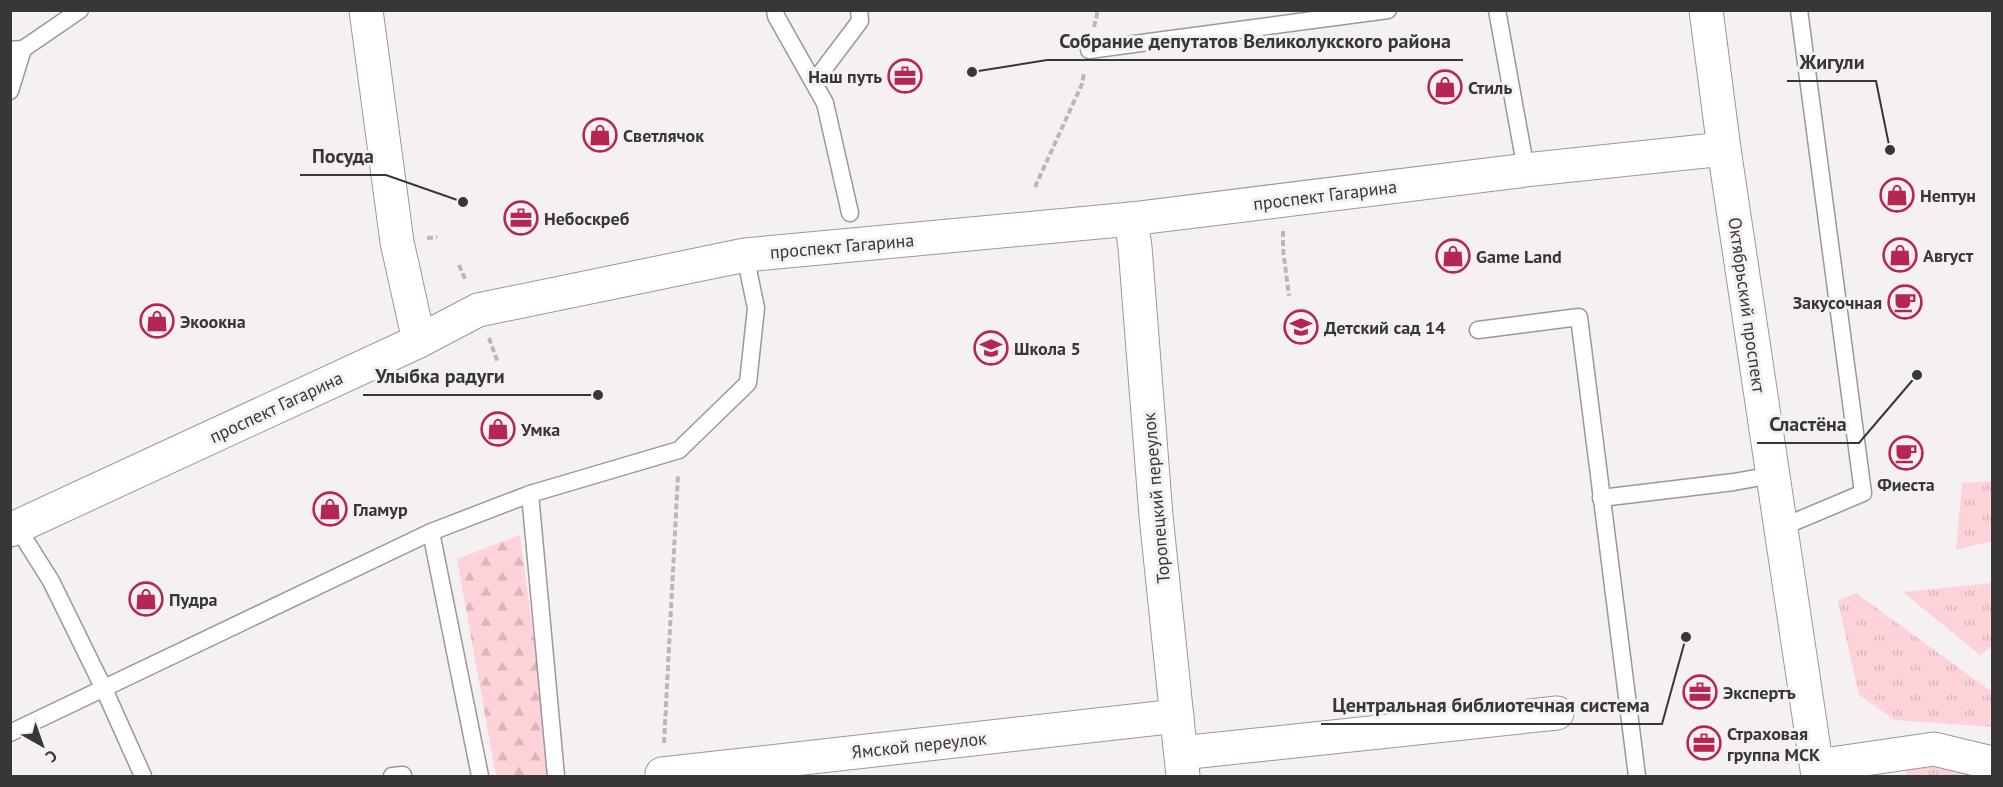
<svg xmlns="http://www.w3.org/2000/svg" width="2003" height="787" viewBox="0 0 2003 787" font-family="'PT Sans',sans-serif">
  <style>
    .grass { fill: url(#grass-tufts) }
    .forest { fill: url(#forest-firs) }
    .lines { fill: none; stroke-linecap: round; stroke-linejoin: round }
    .lane-casing { stroke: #9c9798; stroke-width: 19 }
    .street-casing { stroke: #9c9798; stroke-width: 35 }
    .secondary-casing { stroke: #9c9798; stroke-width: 35 }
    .path { stroke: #bbb7b8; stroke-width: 4; stroke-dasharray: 6 3; stroke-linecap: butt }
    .lane { stroke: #fff; stroke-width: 16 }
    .street { stroke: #fff; stroke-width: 33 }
    .secondary { stroke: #fff; stroke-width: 33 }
    .labels { text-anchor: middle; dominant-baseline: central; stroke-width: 6; stroke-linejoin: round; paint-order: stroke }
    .poi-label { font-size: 18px; font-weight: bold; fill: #383636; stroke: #f5f0f1; text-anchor: start }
    .street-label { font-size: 18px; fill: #383636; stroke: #f5f0f1 }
    .leader { fill: none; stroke: #383636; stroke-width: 2 }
    .callout-dot { fill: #383636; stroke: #f5f0f1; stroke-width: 2 }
    .callout-label { font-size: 20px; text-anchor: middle; font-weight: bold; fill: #383636; stroke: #f5f0f1; stroke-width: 6; stroke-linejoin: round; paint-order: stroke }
  </style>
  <defs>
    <pattern id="grass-tufts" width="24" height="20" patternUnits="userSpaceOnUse" patternTransform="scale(1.5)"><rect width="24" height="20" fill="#fdd2d8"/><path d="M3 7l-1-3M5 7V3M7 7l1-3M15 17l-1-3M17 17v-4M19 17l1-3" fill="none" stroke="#dab5ba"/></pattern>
    <pattern id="forest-firs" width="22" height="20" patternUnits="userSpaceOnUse" patternTransform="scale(1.5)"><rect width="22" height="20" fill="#fdd2d8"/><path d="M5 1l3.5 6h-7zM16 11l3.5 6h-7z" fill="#dab5ba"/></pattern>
  </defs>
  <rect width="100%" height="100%" fill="#f5f0f1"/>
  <g class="grass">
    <polygon points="1992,481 1992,541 1956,550 1962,483"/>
    <polygon points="1992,583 1992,646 1980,655 1903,592"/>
    <polygon points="1856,593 1992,692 1992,727 1895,720 1859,695 1838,601"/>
    <polygon points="1916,760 1991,776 1906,776 1906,765"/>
  </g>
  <polygon class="forest" points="520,535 552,776 496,776 457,559"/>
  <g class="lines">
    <defs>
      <g id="lane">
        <polyline points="775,10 776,16 825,103 850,213"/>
        <polyline points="1497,10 1526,170"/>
        <polyline points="10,50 23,49 80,10"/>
        <polyline points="1089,50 1388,10"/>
        <polyline points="814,82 860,21 859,10"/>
        <polyline points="10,91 23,49"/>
        <polyline points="1478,330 1579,317 1637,776"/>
        <polyline points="530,494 556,776"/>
        <polyline points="1601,498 1734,482 1772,475"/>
        <polyline points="17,527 51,581 104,689 143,776"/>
        <polyline points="1780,528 1863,493 1799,10"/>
        <polyline points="431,532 480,776"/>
        <polyline points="10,733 431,532 530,494 679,450 748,383 756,308 745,255"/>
        <polyline points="392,776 403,775"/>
      </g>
      <g id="street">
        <polyline points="366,10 397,242 419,341"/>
        <polyline points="1131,219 1135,247 1156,516 1183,776"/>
        <polyline points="1181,753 1557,713"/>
        <polyline points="662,774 1177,716"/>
      </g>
      <g id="secondary">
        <polyline points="1706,10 1724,149 1818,776"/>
        <polyline points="10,530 419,341 478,310 745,255 1131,219 1526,170 1724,149"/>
        <polyline points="1817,766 1934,749 1988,762 1992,765"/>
      </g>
    </defs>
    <use href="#lane" class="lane-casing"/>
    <use href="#street" class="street-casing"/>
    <use href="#secondary" class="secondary-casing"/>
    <g class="path">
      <polyline points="1094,27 1098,10"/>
      <polyline points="1035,187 1082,84 1084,73"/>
      <polyline points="1283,231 1283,249 1289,296"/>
      <polyline points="427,238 437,237"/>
      <polyline points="459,265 466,281"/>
      <polyline points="489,338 498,363"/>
      <polyline points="664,743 678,475"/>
    </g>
    <use href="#lane" class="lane"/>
    <use href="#street" class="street"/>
    <use href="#secondary" class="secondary"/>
  </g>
  <defs>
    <symbol id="office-ring" viewBox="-11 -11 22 22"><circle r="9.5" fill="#f5f0f1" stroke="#b62652" stroke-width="1.5"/><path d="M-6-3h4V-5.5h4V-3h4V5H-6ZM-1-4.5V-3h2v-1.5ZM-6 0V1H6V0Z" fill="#b62652"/></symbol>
    <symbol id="shop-ring" viewBox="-11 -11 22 22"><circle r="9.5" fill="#f5f0f1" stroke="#b62652" stroke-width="1.5"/><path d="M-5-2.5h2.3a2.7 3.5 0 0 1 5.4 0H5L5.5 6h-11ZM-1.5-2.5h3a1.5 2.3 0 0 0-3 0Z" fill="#b62652"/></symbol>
    <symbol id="cafe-ring" viewBox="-11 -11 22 22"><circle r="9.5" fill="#f5f0f1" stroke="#b62652" stroke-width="1.5"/><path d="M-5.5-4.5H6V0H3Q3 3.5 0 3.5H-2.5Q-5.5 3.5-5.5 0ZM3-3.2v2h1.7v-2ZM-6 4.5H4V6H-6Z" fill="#b62652"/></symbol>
    <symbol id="school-ring" viewBox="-11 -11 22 22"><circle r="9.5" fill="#f5f0f1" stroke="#b62652" stroke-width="1.5"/><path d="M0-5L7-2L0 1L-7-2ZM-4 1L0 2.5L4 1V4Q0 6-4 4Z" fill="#b62652"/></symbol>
  </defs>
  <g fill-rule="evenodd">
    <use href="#office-ring" x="886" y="57" width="38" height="38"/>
    <use href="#shop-ring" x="1426" y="68" width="38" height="38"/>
    <use href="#shop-ring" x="581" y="116" width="38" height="38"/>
    <use href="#shop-ring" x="1878" y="176" width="38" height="38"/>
    <use href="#office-ring" x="502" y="199" width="38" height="38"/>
    <use href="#shop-ring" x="1881" y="236" width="38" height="38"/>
    <use href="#shop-ring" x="1434" y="237" width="38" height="38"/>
    <use href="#cafe-ring" x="1886" y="283" width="38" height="38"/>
    <use href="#shop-ring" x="138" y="302" width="38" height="38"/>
    <use href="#school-ring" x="1282" y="308" width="38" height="38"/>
    <use href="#school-ring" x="972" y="329" width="38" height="38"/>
    <use href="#shop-ring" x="479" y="410" width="38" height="38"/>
    <use href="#cafe-ring" x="1887" y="434" width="38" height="38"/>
    <use href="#shop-ring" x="311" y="490" width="38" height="38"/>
    <use href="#shop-ring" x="127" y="580" width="38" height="38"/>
    <use href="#office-ring" x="1681" y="673" width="38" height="38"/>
    <use href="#office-ring" x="1685" y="724" width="38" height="38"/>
  </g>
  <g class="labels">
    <g class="poi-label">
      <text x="882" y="76" text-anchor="end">Наш путь</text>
      <text x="1468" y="87">Стиль</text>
      <text x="623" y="135">Светлячок</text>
      <text x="1920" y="195">Нептун</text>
      <text x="544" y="218">Небоскреб</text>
      <text x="1923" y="255">Август</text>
      <text x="1476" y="256">Game Land</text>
      <text x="1882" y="302" text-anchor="end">Закусочная</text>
      <text x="180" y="321">Экоокна</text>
      <text x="1324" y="327">Детский сад 14</text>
      <text x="1014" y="348">Школа 5</text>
      <text x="521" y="429">Умка</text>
      <text x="1906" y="484" text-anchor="middle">Фиеста</text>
      <text x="353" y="509">Гламур</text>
      <text x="169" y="599">Пудра</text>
      <text x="1723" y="692">Экспертъ</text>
      <text x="1727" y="733">Страховая<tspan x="1727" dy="21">группа МСК</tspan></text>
    </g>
    <g class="street-label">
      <text transform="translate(1325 195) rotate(-7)">проспект Гагарина</text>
      <text transform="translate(842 246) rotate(-5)">проспект Гагарина</text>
      <text transform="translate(1747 305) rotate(82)">Октябрьский проспект</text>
      <text transform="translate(276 407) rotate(-25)">проспект Гагарина</text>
      <text transform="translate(1156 498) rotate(-95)">Торопецкий переулок</text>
      <text transform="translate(919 745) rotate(-6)">Ямской переулок</text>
    </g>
  </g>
  <path class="leader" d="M972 72L1047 60H1463M1890 150L1876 81H1787M463 202L386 175H300M598 395L517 395H363M1917 375L1859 443H1757M1686 637L1662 724H1321"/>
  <g class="callout-dot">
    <circle cx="972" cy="72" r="6"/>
    <circle cx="1890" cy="150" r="6"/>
    <circle cx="463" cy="202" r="6"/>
    <circle cx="598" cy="395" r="6"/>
    <circle cx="1917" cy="375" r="6"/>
    <circle cx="1686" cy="637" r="6"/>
  </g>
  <g class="callout-label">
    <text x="1255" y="48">Собрание депутатов Великолукского района</text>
    <text x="1832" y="69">Жигули</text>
    <text x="343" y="163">Посуда</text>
    <text x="440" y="383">Улыбка радуги</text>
    <text x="1808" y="431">Сластёна</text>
    <text x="1491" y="712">Центральная библиотечная система</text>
  </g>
  <rect width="2003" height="787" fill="none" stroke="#383636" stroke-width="24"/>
  <g transform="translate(42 745) rotate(140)" stroke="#f5f0f1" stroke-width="4.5" paint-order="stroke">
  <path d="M0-4.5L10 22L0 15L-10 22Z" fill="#383636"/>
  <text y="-9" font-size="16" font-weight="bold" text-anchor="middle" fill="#383636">С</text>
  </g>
</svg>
